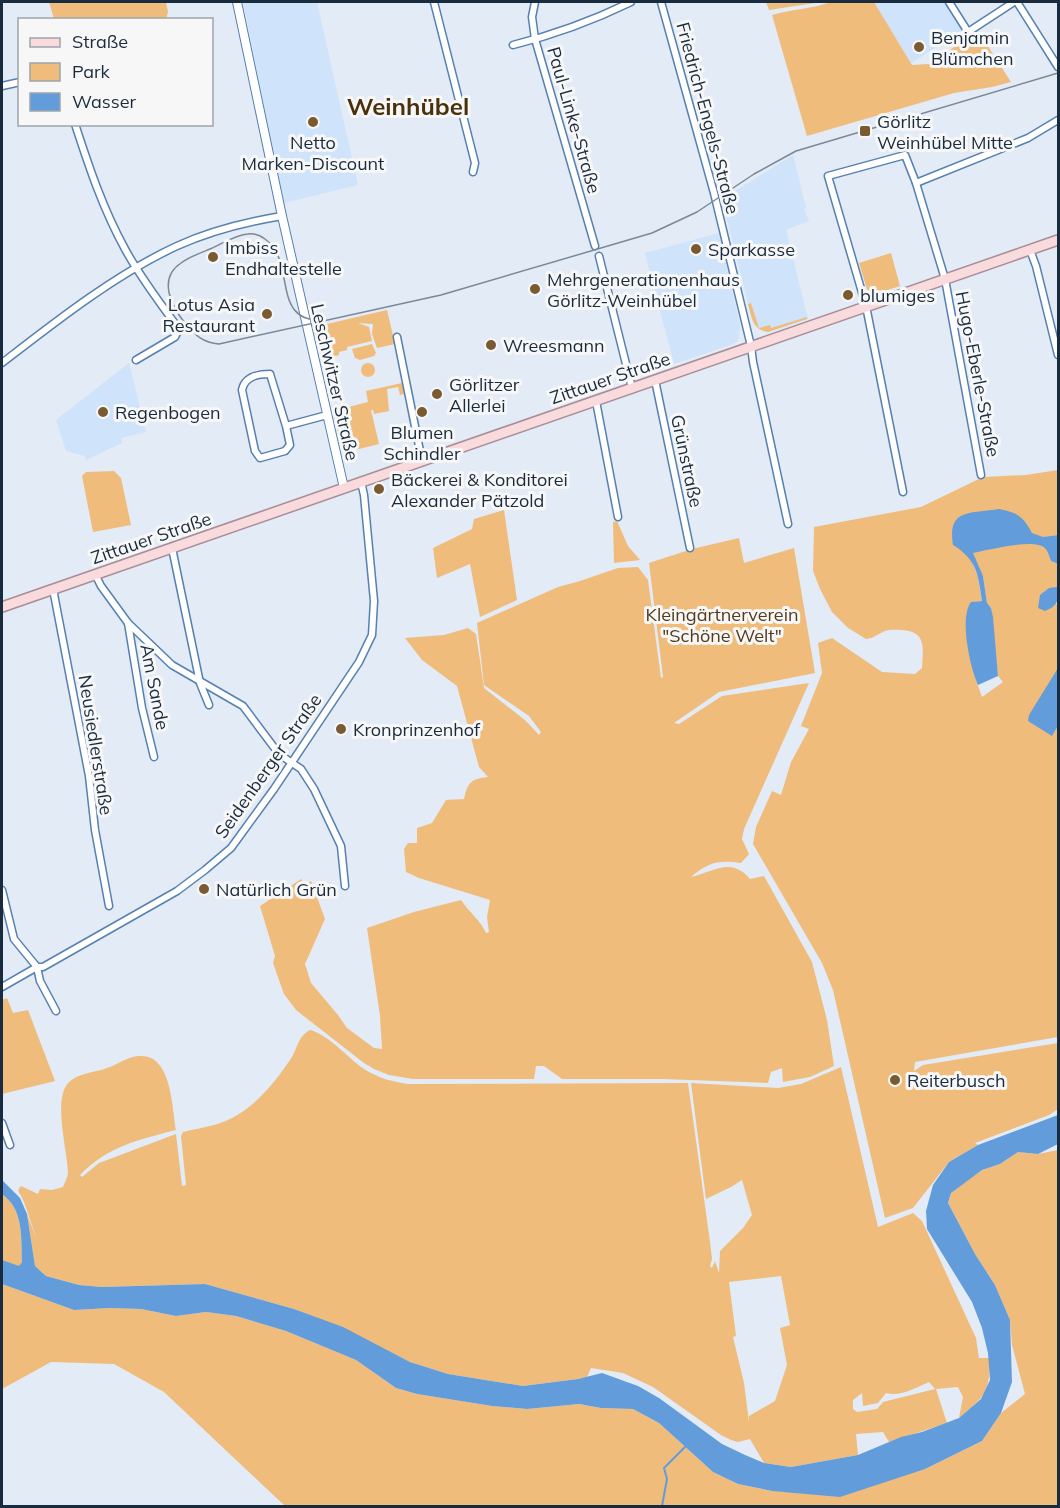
<svg xmlns="http://www.w3.org/2000/svg" width="1060" height="1508" viewBox="0 0 1060 1508" font-family="Mulish,sans-serif">
  <style>
    .built { fill: #cfe3fa }
    .green { fill: #efbc7c; fill-rule: evenodd }
    .water { fill: #639cdb }
    .lines { fill: none; stroke-linecap: round; stroke-linejoin: round }
    .stream { stroke: #639cdb; stroke-width: 2 }
    .minor-casing { stroke: #5780af; stroke-width: 9 }
    .tertiary-casing { stroke: #5780af; stroke-width: 10 }
    .primary-casing { stroke: #a88d97; stroke-width: 12 }
    .minor { stroke: #fff; stroke-width: 6 }
    .tertiary { stroke: #fff; stroke-width: 8 }
    .primary { stroke: #f9dadd; stroke-width: 9 }
    .tram { stroke: #7a8897; stroke-width: 1.5 }
    .poi-dot { fill: #7a5a30; stroke: #f7f7f7; stroke-width: 2 }
    .labels { text-anchor: middle; dominant-baseline: central; stroke-width: 6; stroke-linejoin: round; paint-order: stroke }
    .poi-label { font-size: 18px; fill: #192b3e; stroke: #f7f7f7; text-anchor: start }
    .street-label { font-size: 18px; fill: #192b3e; stroke: #f7f7f7 }
    .park-label { font-size: 18px; fill: #523a1b; stroke: #f7f7f7 }
    .district-label { font-size: 24px; font-weight: bold; fill: #49310e; stroke: #f7f7f7 }
  </style>
  <rect width="100%" height="100%" fill="#e2ebf6"/>
  <g class="built">
    <polygon points="243,2 317,2 358,185 284,203"/>
    <polygon points="874,2 945,2 960,26 961,32 911,63"/>
    <polygon points="793,155 806,208 804,209 809,221 786,230 808,319 768,332 764,331 759,329 753,323 722,199"/>
    <polygon points="719,233 740,325 739,338 737,342 730,345 674,364 645,253"/>
    <polygon points="129,363 146,432 121,438 122,443 86,460 85,456 66,451 56,420"/>
  </g>
  <g class="green">
    <polygon points="49,2 166,2 168,12 166,19 54,19"/>
    <polygon points="766,2 822,2 769,10"/>
    <path d="M 831,2 L 874,2 L 912,65 L 929,64 L 978,31 L 1011,82 L 992,87 L 954,93 L 807,136 L 772,15 C 792,9 812,9 831,2 Z"/>
    <polygon points="891,253 900,286 869,296 859,263"/>
    <path d="M 751,303 L 759,328 L 770,325 L 771,328 L 807,317 L 807,319 L 768,332 C 752,329 752,318 748,304 Z"/>
    <polygon points="387,310 395,344 377,348 372,334 373,324 358,323 369,327 372,341 347,347 347,350 339,352 339,355 331,357 338,384 328,389 314,327"/>
    <polygon points="372,344 376,353 374,356 360,360 355,358 352,349"/>
    <circle cx="368" cy="370" r="7"/>
    <polygon points="402,383 404,394 400,395 398,387 387,389 389,411 374,414 373,410 371,410 379,444 343,453 345,451 342,449 333,411 368,402 366,391"/>
    <path d="M 1058,470 L 1058,535 L 1044,537 L 1051,561 L 1058,564 L 1058,589 L 1057,587 L 1056,605 L 1058,601 L 1058,668 L 1052,736 L 1058,726 L 1058,1037 L 915,1062 L 914,1071 L 923,1065 L 1058,1043 L 1058,1109 L 1049,1115 L 975,1143 L 978,1145 L 949,1162 L 913,1208 L 885,1218 L 833,990 L 822,963 L 753,844 L 756,827 L 772,791 L 781,795 L 791,762 L 809,729 L 801,726 L 822,673 L 818,643 L 832,638 L 882,672 L 915,674 L 922,668 C 923,648 927,631 901,630 C 895,630 888,629 883,632 C 876,635 874,638 866,639 L 848,628 L 832,612 L 820,589 L 813,571 L 814,527 L 921,507 L 983,477 L 1026,475 ZM 972,562 L 983,576 L 987,603 L 991,608 L 998,676 L 1003,682 L 982,697 L 975,677 L 967,643 L 972,602 L 982,601 L 978,577 Z"/>
    <polygon points="114,471 121,478 131,525 93,532 82,476 86,472"/>
    <polygon points="504,510 517,600 480,617 470,564 437,578 433,548 472,529 474,519"/>
    <polygon points="617,521 628,546 640,560 614,563 613,522"/>
    <path d="M 739,538 L 744,563 L 794,548 L 815,673 L 719,692 L 674,723 L 679,724 L 722,696 L 809,683 L 744,829 L 742,839 L 749,854 L 741,863 C 718,860 709,862 691,877 C 713,872 731,856 750,879 L 764,876 L 812,962 L 827,1020 L 834,1066 L 810,1077 L 783,1082 L 782,1068 L 771,1072 L 768,1083 L 663,1079 L 562,1079 L 544,1066 L 536,1066 L 534,1079 L 413,1079 L 389,1075 L 374,1069 L 364,1063 L 296,1010 L 284,994 L 273,963 L 275,956 L 260,906 L 301,879 L 305,884 L 311,881 L 325,919 L 305,964 L 311,983 L 338,1015 L 347,1028 L 374,1048 L 382,1049 L 380,1016 L 367,928 L 414,912 L 461,900 C 469,912 480,920 486,933 L 489,932 L 487,917 L 490,900 L 419,878 L 406,872 L 404,849 L 408,843 L 417,843 L 417,828 L 432,823 L 446,800 L 464,799 C 468,782 471,779 488,777 L 479,767 L 457,686 L 422,660 L 405,638 L 444,635 L 468,628 L 476,634 L 484,688 L 526,721 L 539,735 L 541,732 L 529,716 L 484,685 L 477,623 L 558,587 L 580,581 L 618,568 L 638,567 L 648,580 L 661,678 L 663,677 L 649,563 L 692,549 Z"/>
    <polygon points="7,998 13,1013 28,1010 55,1081 2,1094 2,1000"/>
    <path d="M 310,1030 C 328,1034 349,1059 364,1069 C 378,1078 393,1082 409,1084 L 688,1083 L 710,1242 L 712,1259 L 710,1266 L 712,1268 L 715,1261 L 719,1273 L 720,1251 L 743,1228 L 752,1215 L 742,1180 L 731,1187 L 706,1199 L 691,1083 L 778,1088 L 801,1084 L 841,1067 L 878,1227 L 913,1213 L 922,1221 L 976,1338 L 979,1358 L 989,1358 C 991,1393 984,1397 959,1418 L 963,1397 L 958,1387 L 936,1389 L 947,1423 L 889,1442 L 883,1432 L 856,1434 L 858,1455 L 791,1467 L 764,1463 L 750,1439 L 738,1442 L 731,1440 L 721,1435 L 653,1387 L 623,1373 L 591,1368 L 587,1377 L 578,1379 L 523,1386 L 448,1374 L 410,1362 L 343,1328 L 294,1309 L 205,1284 L 102,1287 L 79,1285 L 46,1276 L 35,1266 L 27,1214 L 37,1240 L 24,1202 L 18,1190 L 21,1186 L 38,1194 L 40,1189 L 52,1190 L 63,1187 C 65,1182 67,1178 68,1174 C 68,1153 54,1105 66,1086 C 74,1073 94,1073 107,1068 C 119,1064 130,1055 142,1056 C 172,1057 172,1108 176,1130 C 138,1140 108,1146 80,1175 L 82,1177 L 99,1163 L 176,1134 L 182,1186 L 186,1185 L 181,1136 L 183,1132 C 199,1128 217,1126 232,1118 C 255,1107 276,1081 290,1060 C 298,1049 297,1037 310,1030 ZM 781,1276 L 790,1325 L 780,1328 L 787,1365 L 775,1401 L 749,1416 L 749,1422 L 744,1383 L 733,1337 L 736,1336 L 729,1282 ZM 929,1382 L 935,1389 L 883,1402 L 877,1409 L 857,1412 L 853,1409 L 853,1400 L 862,1393 L 863,1406 L 878,1403 L 886,1393 C 901,1397 915,1388 929,1382 Z"/>
    <polygon points="1058,1150 1058,1506 285,1506 164,1392 114,1364 51,1362 2,1389 2,1284 74,1310 110,1308 141,1309 176,1316 206,1312 236,1316 286,1331 356,1360 396,1388 417,1394 492,1406 527,1409 579,1404 601,1408 633,1409 659,1423 713,1472 738,1484 772,1491 799,1492 925,1469 982,1441 1001,1413 1025,1394 1012,1345 1010,1320 995,1285 975,1254 948,1203 951,1193 963,1183 982,1170 1000,1164 1018,1152 1038,1154"/>
    <path d="M 2,1194 C 24,1210 21,1238 22,1262 L 20,1267 L 2,1260 Z"/>
  </g>
  <g class="water">
    <path d="M 999,509 C 1018,513 1023,516 1032,533 L 1043,537 L 1058,535 L 1058,564 L 1051,561 C 1049,556 1048,551 1045,548 C 1034,538 987,550 973,553 L 983,576 L 987,603 L 991,608 L 993,617 L 998,676 L 978,685 C 970,667 959,618 971,602 L 982,601 C 978,574 977,560 953,545 C 947,508 970,514 999,509 Z"/>
    <path d="M 1057,587 L 1058,589 C 1059,601 1057,606 1045,611 L 1038,608 L 1040,595 L 1049,588 Z"/>
    <polygon points="1058,668 1058,726 1052,736 1028,721 1029,715"/>
    <path d="M 1058,1115 L 1058,1144 L 1038,1154 L 1018,1152 L 1000,1164 L 982,1170 L 951,1193 L 948,1203 L 975,1254 L 995,1285 L 1010,1320 L 1012,1382 L 1001,1413 L 982,1441 L 925,1469 L 840,1497 L 772,1491 L 738,1484 L 713,1472 L 659,1423 L 633,1409 L 601,1408 L 579,1404 L 527,1409 L 492,1406 L 417,1394 L 396,1388 L 356,1360 L 286,1331 L 236,1316 L 206,1312 L 176,1316 L 141,1309 L 110,1308 L 74,1310 L 2,1284 L 2,1260 L 19,1266 L 22,1262 C 21,1237 24,1210 2,1194 L 2,1180 L 20,1198 L 27,1214 L 35,1266 L 46,1276 L 79,1285 L 102,1287 L 205,1284 L 294,1309 L 343,1327 L 410,1362 L 448,1374 L 523,1386 L 578,1379 L 602,1373 L 638,1386 L 659,1398 L 722,1444 L 745,1455 L 764,1463 L 791,1467 L 858,1455 L 901,1437 L 922,1432 L 959,1418 L 981,1399 L 990,1380 L 988,1353 L 982,1328 L 972,1302 L 927,1229 L 926,1211 L 933,1185 L 949,1162 L 978,1145 Z"/>
  </g>
  <g class="lines">
    <polyline class="stream" points="662,1506 667,1479 664,1468 685,1447"/>
    <defs>
      <g id="minor">
        <polyline points="434,2 475,163 473,172"/>
        <polyline points="535,2 532,17 535,39 595,246"/>
        <polyline points="661,2 714,193 751,346 753,362 788,524"/>
        <polyline points="949,2 968,32 1014,2"/>
        <polyline points="1017,2 1058,67"/>
        <path d="M 513,45 C 553,35 594,20 631,2"/>
        <polyline points="2,86 20,82"/>
        <path d="M 75,124 C 89,167 103,209 125,249 C 140,277 160,303 179,329 L 175,337 L 136,360"/>
        <polyline points="916,183 1028,138 1058,120"/>
        <polyline points="1030,250 1036,266 1058,355"/>
        <polyline points="599,256 632,388"/>
        <polyline points="397,337 422,461"/>
        <path d="M 2,363 C 55,322 116,274 177,246 C 210,231 246,222 282,216"/>
        <polyline points="655,380 690,548"/>
        <polyline points="596,401 618,517"/>
        <path d="M 286,426 L 270,374 C 258,374 245,376 242,390 L 255,451 L 260,458 L 285,451 L 290,445 L 286,426 L 327,415"/>
        <polyline points="903,492 866,306 828,176 905,155 916,183 945,279 981,475"/>
        <polyline points="172,548 200,683 209,705"/>
        <polyline points="95,574 101,586 128,623 172,665 243,706 279,754 301,769 314,789 341,846 345,886"/>
        <polyline points="53,589 89,776 95,830 109,906"/>
        <polyline points="128,623 142,708 154,757"/>
        <polyline points="2,890 14,939 37,967"/>
        <polyline points="37,967 40,981 56,1011"/>
        <polyline points="2,987 37,967 43,967 177,891 205,870 231,848 274,789 359,662 372,635 374,601 364,495 361,482"/>
        <polyline points="2,1123 10,1145"/>
      </g>
      <polyline id="tertiary" points="237,2 282,216 344,488"/>
      <polyline id="primary" points="2,607 1058,240"/>
    </defs>
    <use href="#minor" class="minor-casing"/>
    <use href="#tertiary" class="tertiary-casing"/>
    <use href="#primary" class="primary-casing"/>
    <use href="#minor" class="minor"/>
    <use href="#tertiary" class="tertiary"/>
    <use href="#primary" class="primary"/>
    <path class="tram" d="M 328,320 C 268,326 298,262 265,239 C 260,235 255,233 248,234 C 235,235 222,244 210,249 C 200,253 189,257 181,263 C 157,279 172,307 185,323 C 195,335 203,343 219,344 L 441,295 L 652,233 L 697,212 L 754,174 L 796,151 L 1058,73"/>
  </g>
  <g class="poi-dot">
    <circle cx="919" cy="47" r="6"/>
    <circle cx="313" cy="122" r="6"/>
    <rect x="859" y="125" width="12" height="12" rx="3"/>
    <circle cx="696" cy="249" r="6"/>
    <circle cx="213" cy="257" r="6"/>
    <circle cx="535" cy="289" r="6"/>
    <circle cx="848" cy="295" r="6"/>
    <circle cx="267" cy="314" r="6"/>
    <circle cx="491" cy="345" r="6"/>
    <circle cx="437" cy="394" r="6"/>
    <circle cx="103" cy="412" r="6"/>
    <circle cx="422" cy="412" r="6"/>
    <circle cx="379" cy="489" r="6"/>
    <circle cx="341" cy="729" r="6"/>
    <circle cx="204" cy="889" r="6"/>
    <circle cx="895" cy="1080" r="6"/>
  </g>
  <g class="labels">
    <g class="poi-label">
      <text x="931" y="37">Benjamin<tspan x="931" dy="21">Blümchen</tspan></text>
      <text x="877" y="121">Görlitz<tspan x="877" dy="21">Weinhübel Mitte</tspan></text>
      <text x="313" y="142" text-anchor="middle">Netto<tspan x="313" dy="21">Marken-Discount</tspan></text>
      <text x="225" y="247">Imbiss<tspan x="225" dy="21">Endhaltestelle</tspan></text>
      <text x="708" y="249">Sparkasse</text>
      <text x="547" y="279">Mehrgenerationenhaus<tspan x="547" dy="21">Görlitz-Weinhübel</tspan></text>
      <text x="860" y="295">blumiges</text>
      <text x="255" y="304" text-anchor="end">Lotus Asia<tspan x="255" dy="21">Restaurant</tspan></text>
      <text x="503" y="345">Wreesmann</text>
      <text x="449" y="384">Görlitzer<tspan x="449" dy="21">Allerlei</tspan></text>
      <text x="115" y="412">Regenbogen</text>
      <text x="422" y="432" text-anchor="middle">Blumen<tspan x="422" dy="21">Schindler</tspan></text>
      <text x="391" y="479">Bäckerei &amp; Konditorei<tspan x="391" dy="21">Alexander Pätzold</tspan></text>
      <text x="353" y="729">Kronprinzenhof</text>
      <text x="216" y="889">Natürlich Grün</text>
      <text x="907" y="1080">Reiterbusch</text>
    </g>
    <g class="street-label">
      <text transform="translate(708 118) rotate(75)">Friedrich-Engels-Straße</text>
      <text transform="translate(574 120) rotate(74)">Paul-Linke-Straße</text>
      <text transform="translate(978 374) rotate(79)">Hugo-Eberle-Straße</text>
      <text transform="translate(610 378) rotate(-19)">Zittauer Straße</text>
      <text transform="translate(335 382) rotate(77)">Leschwitzer Straße</text>
      <text transform="translate(687 461) rotate(78)">Grünstraße</text>
      <text transform="translate(151 538) rotate(-19)">Zittauer Straße</text>
      <text transform="translate(155 687) rotate(79)">Am Sande</text>
      <text transform="translate(96 745) rotate(81)">Neusiedlerstraße</text>
      <text transform="translate(268 766) rotate(-55)">Seidenberger Straße</text>
    </g>
    <g class="park-label">
      <text x="722" y="614">Kleingärtnerverein<tspan x="722" dy="21">"Schöne Welt"</tspan></text>
    </g>
    <g class="district-label">
      <text x="408" y="106">Weinhübel</text>
    </g>
  </g>
  <rect width="1060" height="1508" fill="none" stroke="#192b3e" stroke-width="6"/>
  <rect x="18" y="18" width="195" height="108" fill="#f7f7f7" stroke="#9ea5ad" stroke-width="1.5"/>
  <rect x="30" y="38" width="30" height="9" fill="#f9dadd" stroke="#9ea5ad" stroke-width="1.5"/>
  <text x="72" y="48" font-size="18" fill="#192b3e">Straße</text>
  <rect x="30" y="63" width="30" height="18" fill="#efbc7c" stroke="#9ea5ad" stroke-width="1.5"/>
  <text x="72" y="78" font-size="18" fill="#192b3e">Park</text>
  <rect x="30" y="93" width="30" height="18" fill="#639cdb" stroke="#9ea5ad" stroke-width="1.5"/>
  <text x="72" y="108" font-size="18" fill="#192b3e">Wasser</text>
</svg>
